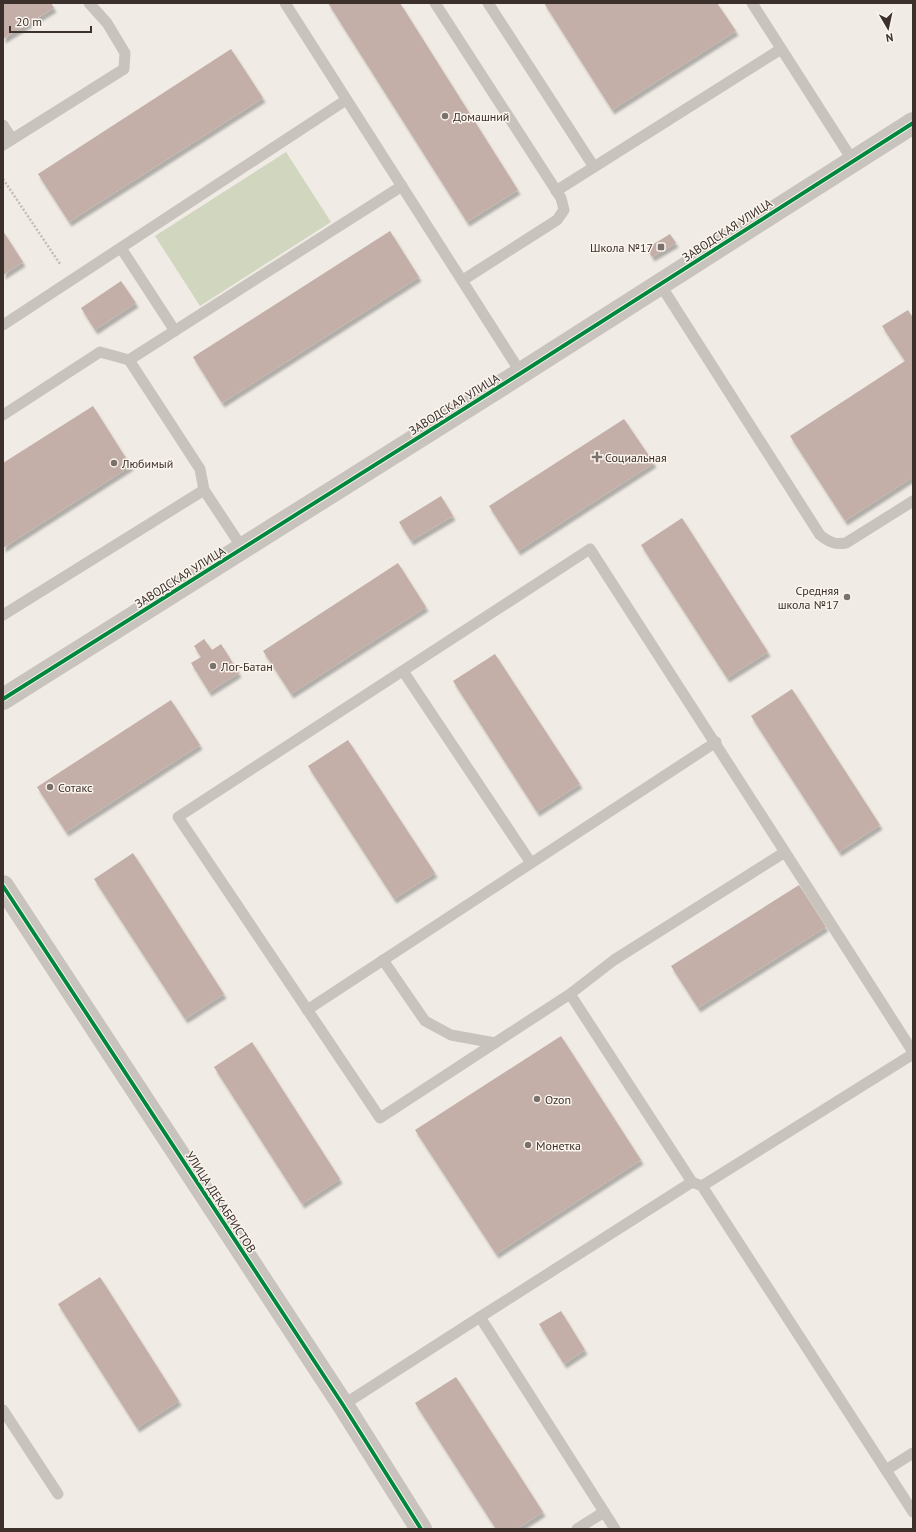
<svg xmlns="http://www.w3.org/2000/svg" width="916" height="1532" viewBox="0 0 916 1532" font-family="'PT Sans',sans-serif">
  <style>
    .green { fill: #d1d6bf }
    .building { fill: #c3afa7; filter: url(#shadow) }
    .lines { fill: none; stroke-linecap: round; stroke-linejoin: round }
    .path { stroke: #c2bbb6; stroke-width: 2.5; stroke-dasharray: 2 2; stroke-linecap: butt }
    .service { stroke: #c9c3be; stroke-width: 11 }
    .minor { stroke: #c9c3be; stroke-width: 22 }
    .tertiary { stroke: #c9c3be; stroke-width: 22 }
    .cycleway-casing { stroke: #fbf5ee; stroke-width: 6 }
    .cycleway { stroke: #00873e; stroke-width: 4 }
    .poi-dot { fill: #7a716c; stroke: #fbf5ee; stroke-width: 1.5 }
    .labels { text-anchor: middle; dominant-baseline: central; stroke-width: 3; stroke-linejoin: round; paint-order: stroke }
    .poi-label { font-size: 12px; fill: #3b302b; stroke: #fbf5ee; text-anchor: start }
    .street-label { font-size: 12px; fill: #3b302b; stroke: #fbf5ee }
  </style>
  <defs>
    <filter id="shadow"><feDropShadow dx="2.5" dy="4.5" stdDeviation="1" flood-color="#0004"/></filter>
  </defs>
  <rect width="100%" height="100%" fill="#f0ebe5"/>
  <polygon class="green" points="286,152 331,222 200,306 155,236"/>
  <g class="building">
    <polygon points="3,3 51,3 54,8 3,39"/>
    <polygon points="328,3 400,3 518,190 467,222"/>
    <polygon points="544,3 717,3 736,31 612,110"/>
    <polygon points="231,49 263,98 69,222 38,174"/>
    <polygon points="3,231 23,262 3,275"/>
    <polygon points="390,231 419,277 222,403 193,357"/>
    <polygon points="670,234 676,243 652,257 647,248"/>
    <polygon points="121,281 136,303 95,330 81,308"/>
    <polygon points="908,310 913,318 913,477 845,521 790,436 905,361 882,326"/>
    <polygon points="93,406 131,466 3,548 3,463"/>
    <polygon points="624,419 654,463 518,551 489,506"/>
    <polygon points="441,496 453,516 411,541 399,522"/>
    <polygon points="682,518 768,652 727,678 641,545"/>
    <polygon points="398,563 426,607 291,694 263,651"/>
    <polygon points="204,639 212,650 221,644 239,673 209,692 191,663 201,657 194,646"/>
    <polygon points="495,654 580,784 537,812 453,681"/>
    <polygon points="792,689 880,825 839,852 751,716"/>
    <polygon points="171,700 200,745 66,832 37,787"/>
    <polygon points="348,740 435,873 394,899 308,766"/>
    <polygon points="133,853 224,994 185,1019 94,879"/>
    <polygon points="799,885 826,927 698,1008 671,966"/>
    <polygon points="561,1036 641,1160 496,1254 415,1130"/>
    <polygon points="252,1042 340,1179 302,1204 214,1067"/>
    <polygon points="100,1277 179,1401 137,1428 58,1304"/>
    <polygon points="561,1311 585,1350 564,1364 539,1324"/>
    <polygon points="456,1377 543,1512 517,1529 496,1529 415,1403"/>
  </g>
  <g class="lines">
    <polyline class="path" points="3,179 60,264"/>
    <g class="service">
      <polyline points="285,3 521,373"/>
      <polyline points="435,3 561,198 564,210 557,220 463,280"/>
      <polyline points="488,3 594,167"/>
      <polyline points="752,3 853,161"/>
      <polyline points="3,125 12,139"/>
      <polyline points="3,145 124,69 125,53 107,23 89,3"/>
      <polyline points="556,191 781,49"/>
      <polyline points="121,248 175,331"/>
      <path d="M 660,284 L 820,535 C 829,542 835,545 846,543 L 913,501"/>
      <polyline points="3,325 346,100"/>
      <polyline points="129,360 402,186"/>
      <polyline points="3,415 100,352 129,360 200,469 204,490 243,549"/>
      <polyline points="3,615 204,490"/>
      <polyline points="403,671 531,863"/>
      <polyline points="785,852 913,1052"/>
      <polyline points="383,960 425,1021 451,1035 495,1043"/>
      <polyline points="307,1010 716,742"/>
      <polyline points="692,1182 702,1186 913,1512"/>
      <polyline points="702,1186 913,1054"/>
      <polyline points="480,1317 692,1182 570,994 380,1118 178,817 590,549 785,852 614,960 570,994"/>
      <polyline points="343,1405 480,1317 615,1529"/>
      <polyline points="3,1410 58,1494"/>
      <polyline points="886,1470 913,1453"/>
      <polyline points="577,1529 604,1512"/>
    </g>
    <polyline class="minor" points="3,886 343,1405 421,1529"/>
    <polyline class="tertiary" points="3,699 521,373 913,123"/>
    <defs>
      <g id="cycleway">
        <polyline points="3,699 521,373 913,123"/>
        <polyline points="3,886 343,1405 421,1529"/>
      </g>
    </defs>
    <use href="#cycleway" class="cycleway-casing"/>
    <use href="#cycleway" class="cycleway"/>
  </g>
  <g class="poi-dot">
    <circle cx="445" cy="116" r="4"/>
    <rect x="657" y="243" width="8" height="8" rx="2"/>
    <path d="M595 451h4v4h4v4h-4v4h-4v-4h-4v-4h4z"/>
    <circle cx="114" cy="463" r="4"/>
    <circle cx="847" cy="597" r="4"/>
    <circle cx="213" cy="666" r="4"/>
    <circle cx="50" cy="787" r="4"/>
    <circle cx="537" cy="1099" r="4"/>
    <circle cx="528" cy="1145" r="4"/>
  </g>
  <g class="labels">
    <g class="poi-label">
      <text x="453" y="116">Домашний</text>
      <text x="653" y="247" text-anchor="end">Школа №17</text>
      <text x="605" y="457">Социальная</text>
      <text x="122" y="463">Любимый</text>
      <text x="839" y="590" text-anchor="end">Средняя<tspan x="839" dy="14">школа №17</tspan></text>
      <text x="221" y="666">Лог-Батан</text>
      <text x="58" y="787">Сотакс</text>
      <text x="545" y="1099">Ozon</text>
      <text x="536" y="1145">Монетка</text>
    </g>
    <g class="street-label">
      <text transform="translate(727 230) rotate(-33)">ЗАВОДСКАЯ УЛИЦА</text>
      <text transform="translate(454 404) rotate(-32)">ЗАВОДСКАЯ УЛИЦА</text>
      <text transform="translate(180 577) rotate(-32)">ЗАВОДСКАЯ УЛИЦА</text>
      <text transform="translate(221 1202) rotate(57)">УЛИЦА ДЕКАБРИСТОВ</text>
    </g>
  </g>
  <rect width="916" height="1532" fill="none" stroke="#3b302b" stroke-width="8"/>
  <g transform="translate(888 28) rotate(171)" stroke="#fbf5ee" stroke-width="3" paint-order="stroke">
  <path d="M0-3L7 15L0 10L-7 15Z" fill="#3b302b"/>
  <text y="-6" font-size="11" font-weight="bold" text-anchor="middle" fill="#3b302b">N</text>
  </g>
  <path d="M10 26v6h81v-6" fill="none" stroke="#3b302b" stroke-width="2"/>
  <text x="16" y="26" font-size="12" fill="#3b302b" stroke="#fbf5ee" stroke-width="3" paint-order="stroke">20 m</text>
</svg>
